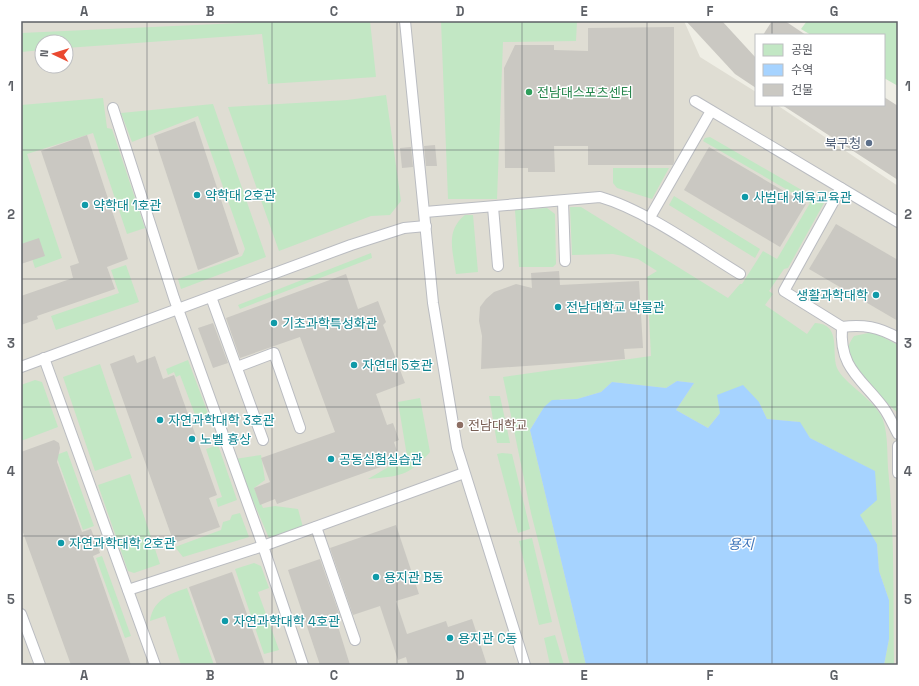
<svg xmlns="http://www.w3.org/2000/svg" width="919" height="686" viewBox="0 0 919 686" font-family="'Space Grotesk','Noto Sans KR',sans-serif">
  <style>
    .education { fill: #dfddd3; fill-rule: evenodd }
    .green { fill: #c2e7c4 }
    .water { fill: #a6d3ff }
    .building { fill: #cac8c2 }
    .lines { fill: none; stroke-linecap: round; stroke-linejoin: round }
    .lane-casing { stroke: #babcc1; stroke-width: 12 }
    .lane { stroke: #fff; stroke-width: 10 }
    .grid { fill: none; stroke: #5d6066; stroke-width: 1; stroke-opacity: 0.55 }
    .leisure-dot { fill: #2e9e5b; stroke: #fff; stroke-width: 1.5 }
    .service-dot { fill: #5c6f8a; stroke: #fff; stroke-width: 1.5 }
    .culture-dot { fill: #0f9aa8; stroke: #fff; stroke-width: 1.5 }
    .education-dot { fill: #8d6e63; stroke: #fff; stroke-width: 1.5 }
    .labels { text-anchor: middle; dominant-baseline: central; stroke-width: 3; stroke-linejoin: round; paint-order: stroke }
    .leisure-label { font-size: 13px; fill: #27864d; stroke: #fff; text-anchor: start }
    .service-label { font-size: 13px; fill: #4e5e75; stroke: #fff; text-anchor: end }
    .culture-label { font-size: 13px; fill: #0d838f; stroke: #fff; text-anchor: start }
    .education-label { font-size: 13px; fill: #785e54; stroke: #fff; text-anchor: start }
    .water-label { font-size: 14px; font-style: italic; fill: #4378bc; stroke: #fff }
    .neatline { fill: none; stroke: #5d6066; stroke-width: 1.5 }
    .grid-label { font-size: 13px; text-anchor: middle; font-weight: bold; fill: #5d6066 }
  </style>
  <rect width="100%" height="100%" fill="#efeee5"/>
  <path class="education" d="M 21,21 L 684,21 L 700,57 L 756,92 L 756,105 L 777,105 L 898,186 L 898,665 L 21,665 ZM 42,42 L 66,42 L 66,66 L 42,66 Z"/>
  <g class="green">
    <polygon points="282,21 370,21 376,77 268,84 262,34 66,48 66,42 42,42 42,50 21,52 21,33"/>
    <polygon points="441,21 577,21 576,41 503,42 497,199 448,199"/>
    <polygon points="807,21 898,21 898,86 884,78 884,35 811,35 801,29"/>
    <polygon points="386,95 401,201 390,215 371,216 279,251 228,107 347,100"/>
    <polygon points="103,98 107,128 112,129 145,228 127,234 93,133 27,154 62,258 35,268 27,243 21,244 21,105"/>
    <polygon points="213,104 266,257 181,289 178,279 242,256 245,249 198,116 132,142 121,113"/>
    <path d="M 710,137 L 824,203 L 788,268 L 784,269 L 769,291 L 773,294 L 765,305 L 807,334 L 815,323 C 842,324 831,352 837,368 C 843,383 877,401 883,420 C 888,435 887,453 888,468 C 895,534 893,600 894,665 L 884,665 L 889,639 L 889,600 L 879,571 L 877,544 L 859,515 L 874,471 L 810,438 L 799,422 L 767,419 L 759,402 L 720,413 L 708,428 L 676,410 L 694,383 L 677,381 L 666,388 L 612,382 L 601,392 L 577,399 L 561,399 L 544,407 L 530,430 L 586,665 L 570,665 L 531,513 L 503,377 L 651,356 L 647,277 L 657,271 L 638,259 L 613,254 L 572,255 L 570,207 L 581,207 L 728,298 L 740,284 L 742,284 L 763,251 L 777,259 L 810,203 L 703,141 L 705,138 Z"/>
    <polygon points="613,168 669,168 652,199 617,188 613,183"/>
    <polygon points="674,196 760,249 755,258 669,205"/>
    <polygon points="547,208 555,214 556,264 553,267 519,267 515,210"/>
    <path d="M 465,215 L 473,215 L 478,272 L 456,274 C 453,251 445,231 465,215 Z"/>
    <polygon points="371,253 372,258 240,309 238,305"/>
    <polygon points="126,265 139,302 56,330 51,316 119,293 111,270"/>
    <path d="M 873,332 L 898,345 L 898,413 C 888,404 851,368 849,356 C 847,348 849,343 854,336 Z"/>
    <polygon points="188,360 209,416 197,420 180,375 176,377 174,372 168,375 166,369"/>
    <polygon points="100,364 132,458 95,471 63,377"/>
    <polygon points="35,380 42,382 58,427 21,441 21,385"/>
    <polygon points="500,396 510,443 497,443 489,396"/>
    <path d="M 420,398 L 430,452 C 408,477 399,476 368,479 L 407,456 L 398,402 Z"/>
    <polygon points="218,445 237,500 218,507 216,499 222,497 206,449"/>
    <polygon points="67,451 94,526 83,530 56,455"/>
    <polygon points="502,453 512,454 530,529 518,533 497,454"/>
    <polygon points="261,455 265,480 254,488 263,508 275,506 298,509 303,527 269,538 235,459"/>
    <polygon points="130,474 160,564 134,573 128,571 98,485"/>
    <polygon points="240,513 249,537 183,557 175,547 221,530 223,522 230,520 232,515"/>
    <polygon points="532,538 552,622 539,625 519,541"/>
    <polygon points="102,556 131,636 125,638 96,558"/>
    <polygon points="254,563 261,566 269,588 258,592 279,650 264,654 235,569"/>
    <path d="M 187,588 L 214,665 L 181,665 L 165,616 L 150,621 C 153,600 169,594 187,588 Z"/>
    <polygon points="555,635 564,665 550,665 544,638"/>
  </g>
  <polygon class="water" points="677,381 694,383 676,410 708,428 720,413 717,395 743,385 759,402 767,419 800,422 810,438 875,471 877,500 860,515 877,544 879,571 889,600 889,639 884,665 586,665 530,430 544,407 552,400 577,399 601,392 612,382 666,388"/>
  <g class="building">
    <polygon points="686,21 722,21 756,58 756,88 735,74"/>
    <polygon points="772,21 785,21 806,35 763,35"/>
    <polygon points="674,27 674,162 673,165 588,165 588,146 554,146 555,172 528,172 528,168 505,168 504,68 515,45 554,45 554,50 588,51 588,28"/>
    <polygon points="884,97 898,106 898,180 782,105 884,105"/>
    <polygon points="195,121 239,254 198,270 154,136"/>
    <polygon points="87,135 128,259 107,267 115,289 37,316 38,319 21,325 21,296 73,278 70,266 79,263 41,151"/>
    <polygon points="435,145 437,166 426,166 424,146"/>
    <polygon points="411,147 413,167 402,168 400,148"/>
    <polygon points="709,147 806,204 780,247 684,190"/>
    <polygon points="836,224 898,260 898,321 809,269"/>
    <polygon points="39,238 45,256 21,264 21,244"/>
    <polygon points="559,271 560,285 639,281 643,348 624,349 625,359 481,369 482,336 479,321 480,307 486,299 494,292 516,284 532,288 531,273"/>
    <polygon points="346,274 358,309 378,301 386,322 383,325 405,383 376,394 387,425 393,423 399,440 394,442 400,460 277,504 275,499 260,505 254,488 270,482 261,458 335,432 300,337 240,358 226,318"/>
    <polygon points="213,323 228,363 213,368 198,328"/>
    <polygon points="134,355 137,363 155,356 163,379 174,375 217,495 209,498 220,527 174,543 110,364"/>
    <polygon points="54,440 59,443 60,448 57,462 82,532 91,529 100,553 93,556 131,665 71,665 21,527 21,452"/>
    <polygon points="396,525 419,594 396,601 407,634 446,621 448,627 472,619 487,665 408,665 406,657 398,660 380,606 353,615 330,548"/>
    <polygon points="320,559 341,619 336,620 350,665 320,665 288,570"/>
    <polygon points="232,572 265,665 217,665 189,587"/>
  </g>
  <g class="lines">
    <defs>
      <g id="lane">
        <polyline points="405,21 433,303 457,448 525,665"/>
        <polyline points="695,101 898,222"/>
        <polyline points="113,108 174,298 263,546 303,665"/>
        <path d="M 841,188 L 784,291 L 842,327 C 863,324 879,327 898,338"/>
        <polyline points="563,201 565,261"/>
        <polyline points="493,207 498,266"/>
        <path d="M 425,212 L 600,197 C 645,210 699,249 740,274"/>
        <polyline points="649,219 711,111"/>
        <polyline points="211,297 263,440"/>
        <path d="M 842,327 C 839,368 861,378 883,407 C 889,415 893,425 898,434"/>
        <polyline points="44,358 155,665"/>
        <polyline points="21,367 351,245 404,228 426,226"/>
        <polyline points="237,367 274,353 300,428"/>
        <polyline points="898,446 898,473"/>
        <polyline points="316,527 355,640"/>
        <polyline points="128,590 263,546 464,473"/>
        <polyline points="21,614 40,665"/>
      </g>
    </defs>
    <use href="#lane" class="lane-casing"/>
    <use href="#lane" class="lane"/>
  </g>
  <path class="grid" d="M 147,21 L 147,665M 272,21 L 272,665M 397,21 L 397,665M 522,21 L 522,665M 647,21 L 647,665M 772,21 L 772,35M 772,105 L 772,665M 21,150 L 898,150M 21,279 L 898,279M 21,407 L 898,407M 21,536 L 898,536"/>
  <circle class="leisure-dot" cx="529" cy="92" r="4"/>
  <circle class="service-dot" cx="869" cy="143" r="4"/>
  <g class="culture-dot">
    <circle cx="197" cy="195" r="4"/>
    <circle cx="745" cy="197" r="4"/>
    <circle cx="85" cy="205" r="4"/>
    <circle cx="876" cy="295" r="4"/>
    <circle cx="558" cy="307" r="4"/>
    <circle cx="274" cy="323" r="4"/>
    <circle cx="354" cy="365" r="4"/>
    <circle cx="160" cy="420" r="4"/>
    <circle cx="192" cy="439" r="4"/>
    <circle cx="331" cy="459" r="4"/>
    <circle cx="61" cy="543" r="4"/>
    <circle cx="376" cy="577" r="4"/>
    <circle cx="225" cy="621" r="4"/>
    <circle cx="450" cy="638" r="4"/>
  </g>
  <circle class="education-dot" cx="460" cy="425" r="4"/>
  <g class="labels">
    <g class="leisure-label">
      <text x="537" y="92">전남대스포츠센터</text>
    </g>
    <g class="service-label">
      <text x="861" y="143">북구청</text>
    </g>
    <g class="culture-label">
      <text x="205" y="195">약학대 2호관</text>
      <text x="753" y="197">사범대 체육교육관</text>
      <text x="93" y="205">약학대 1호관</text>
      <text x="868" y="295" text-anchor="end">생활과학대학</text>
      <text x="566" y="307">전남대학교 박물관</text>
      <text x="282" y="323">기초과학특성화관</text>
      <text x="362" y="365">자연대 5호관</text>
      <text x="168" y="420">자연과학대학 3호관</text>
      <text x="200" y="439">노벨 흉상</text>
      <text x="339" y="459">공동실험실습관</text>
      <text x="69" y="543">자연과학대학 2호관</text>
      <text x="384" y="577">용지관 B동</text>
      <text x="233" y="621">자연과학대학 4호관</text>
      <text x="458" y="638">용지관 C동</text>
    </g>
    <g class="education-label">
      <text x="468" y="425">전남대학교</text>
    </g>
    <g class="water-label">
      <text x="741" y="544">용지</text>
    </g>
  </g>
  <rect width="919" height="686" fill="none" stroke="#ffffff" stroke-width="44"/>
  <rect x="755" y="34" width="130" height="72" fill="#ffffff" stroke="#bebfc2"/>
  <rect x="763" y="44" width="20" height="12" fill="#c2e7c4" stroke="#bebfc2"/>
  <text x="791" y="54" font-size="12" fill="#5d6066">공원</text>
  <rect x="763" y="64" width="20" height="12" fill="#a6d3ff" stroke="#bebfc2"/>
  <text x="791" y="74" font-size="12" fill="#5d6066">수역</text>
  <rect x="763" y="84" width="20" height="12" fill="#cac8c2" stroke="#bebfc2"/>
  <text x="791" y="94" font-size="12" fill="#5d6066">건물</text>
  <g transform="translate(54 54) rotate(274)"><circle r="19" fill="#ffffff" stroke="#bebfc2"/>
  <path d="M0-3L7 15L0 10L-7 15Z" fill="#ea4930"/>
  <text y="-6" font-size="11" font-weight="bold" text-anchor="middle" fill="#5d6066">N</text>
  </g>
  <rect x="22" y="22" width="875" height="642" class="neatline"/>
  <g class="grid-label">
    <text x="84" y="16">A</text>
    <text x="210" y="16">B</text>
    <text x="334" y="16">C</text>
    <text x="460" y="16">D</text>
    <text x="584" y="16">E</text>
    <text x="710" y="16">F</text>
    <text x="834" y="16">G</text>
    <text x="11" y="91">1</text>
    <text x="908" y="91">1</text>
    <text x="11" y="219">2</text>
    <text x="908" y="219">2</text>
    <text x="11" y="348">3</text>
    <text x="908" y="348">3</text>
    <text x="11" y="476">4</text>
    <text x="908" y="476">4</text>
    <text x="11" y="604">5</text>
    <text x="908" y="604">5</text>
    <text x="84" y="680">A</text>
    <text x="210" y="680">B</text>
    <text x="334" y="680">C</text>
    <text x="460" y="680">D</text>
    <text x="584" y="680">E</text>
    <text x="710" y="680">F</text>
    <text x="834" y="680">G</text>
  </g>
</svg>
